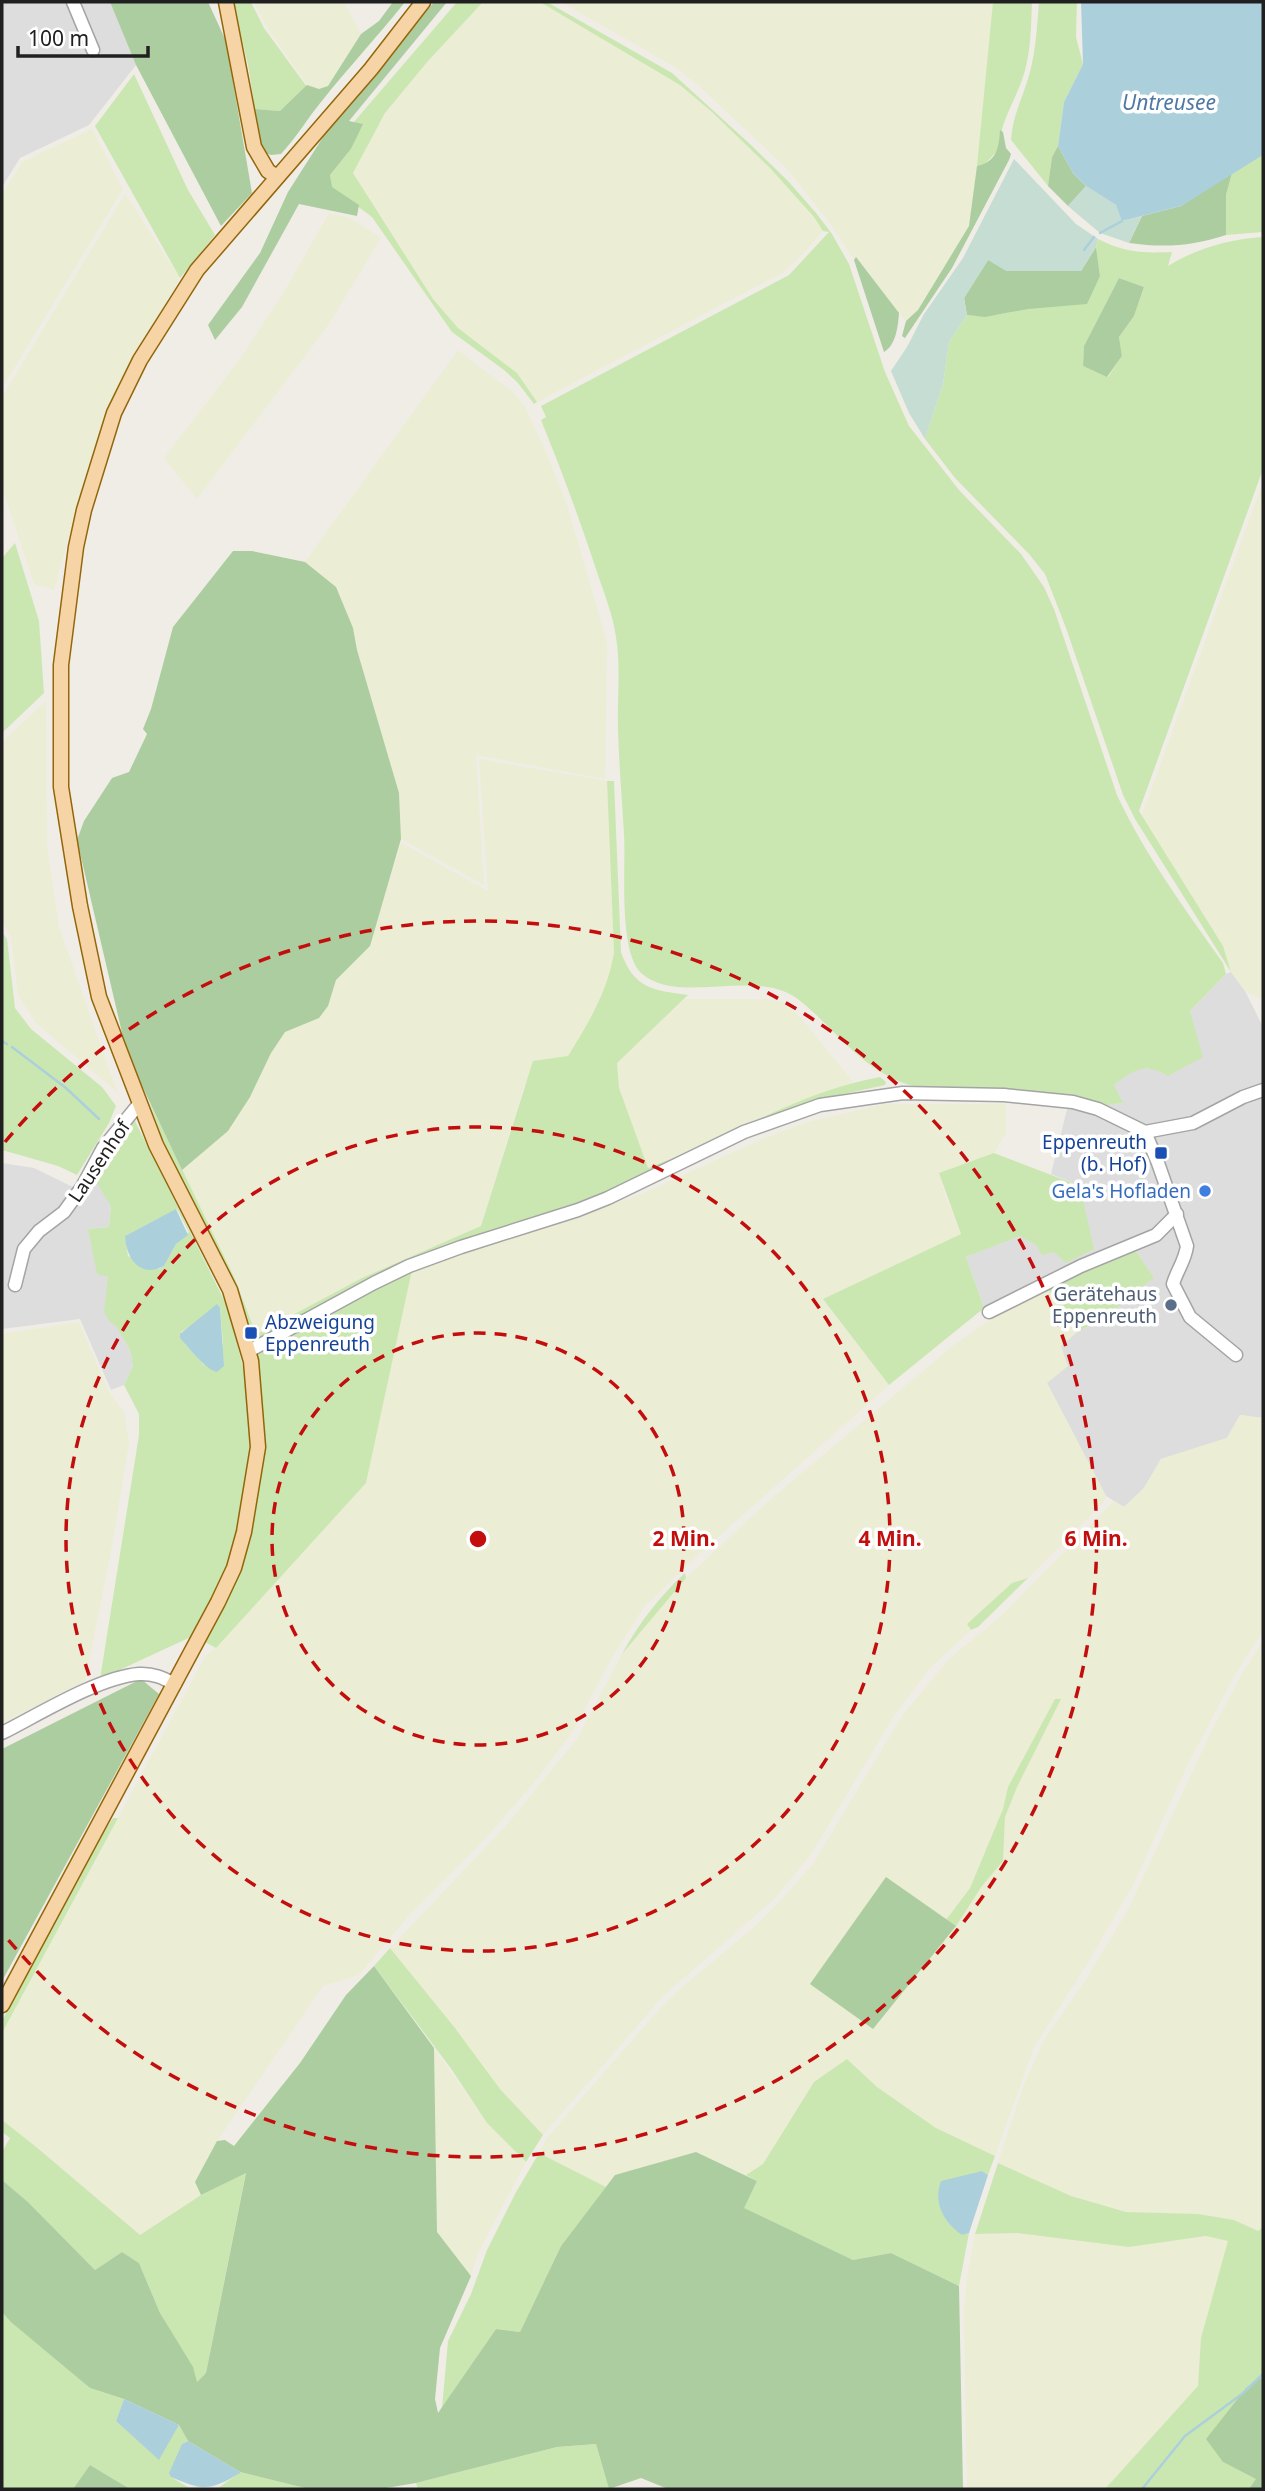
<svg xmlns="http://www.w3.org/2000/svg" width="1265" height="2491" viewBox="0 0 1265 2491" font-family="'Noto Sans',sans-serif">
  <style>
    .residential { fill: #dedddd }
    .farmland { fill: #ebedd4; fill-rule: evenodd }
    .grass { fill: #cbe7b1; fill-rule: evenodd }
    .forest { fill: #accd9f }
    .wetland { fill: #c5ddd2 }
    .water { fill: #abd0db }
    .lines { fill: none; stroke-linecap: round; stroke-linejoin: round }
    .stream { stroke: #abd0db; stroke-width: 2.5 }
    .minor-casing { stroke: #a4a4a4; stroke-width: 15 }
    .major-casing { stroke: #93660a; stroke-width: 17 }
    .minor { stroke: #fff; stroke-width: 12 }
    .major { stroke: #f6d4a6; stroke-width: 14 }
    .ring { fill: none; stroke: #c40d0d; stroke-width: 3.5; stroke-dasharray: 12 9 }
    .transit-dot { fill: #1a4fb4; stroke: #fff; stroke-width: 2.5 }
    .shop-dot { fill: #3f7fe0; stroke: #fff; stroke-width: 2.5 }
    .service-dot { fill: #5c6f8a; stroke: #fff; stroke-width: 2.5 }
    .labels { text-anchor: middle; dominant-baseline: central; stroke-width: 7; stroke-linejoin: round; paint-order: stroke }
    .transit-label { font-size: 19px; fill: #164399; stroke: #fff; text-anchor: end }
    .street-label { font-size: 19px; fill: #202020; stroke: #fff }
    .shop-label { font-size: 19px; fill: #366cbe; stroke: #fff; text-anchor: end }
    .service-label { font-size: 19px; fill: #4e5e75; stroke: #fff; text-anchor: end }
    .water-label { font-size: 21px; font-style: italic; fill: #4f79a3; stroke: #fff }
    .centre { fill: #c40d0d; stroke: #fff; stroke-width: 3.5 }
    .ring-label { font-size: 21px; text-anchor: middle; font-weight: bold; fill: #c40d0d; stroke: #fff; stroke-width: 7; stroke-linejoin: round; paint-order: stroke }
  </style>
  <rect width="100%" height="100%" fill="#f0ede7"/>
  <g class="residential">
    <polygon points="2,2 110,2 136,65 89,125 20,158 2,187"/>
    <polygon points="1231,972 1245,991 1263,1027 1263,1418 1240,1415 1227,1438 1161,1459 1144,1488 1124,1507 1106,1496 1047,1383 1061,1346 1077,1332 1110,1315 1126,1298 1153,1278 1135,1249 988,1316 984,1308 966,1257 1019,1235 1036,1245 1080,1186 1051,1174 1067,1109 1122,1103 1113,1085 1135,1069 1157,1069 1190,1011 1226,974"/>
    <polygon points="2,1163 34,1168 83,1192 92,1175 102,1188 111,1206 109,1227 88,1229 108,1277 109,1321 116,1325 130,1350 133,1366 124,1385 111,1390 80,1319 2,1329"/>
  </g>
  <g class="farmland">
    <polygon points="254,2 344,2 361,34 328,86 319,89 307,85 268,29"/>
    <polygon points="483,2 540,2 680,85 712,112 770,168 814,217 823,231 797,260 784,272 537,402 517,373 458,328 433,299 353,173 385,113 428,61"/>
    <polygon points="561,2 993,2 975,197 969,226 918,310 906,321 855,258 854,260 826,218 786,168 697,84 675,67"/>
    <polygon points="92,129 123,189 2,388 2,195 22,162"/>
    <polygon points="125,194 180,278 129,365 104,418 87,470 54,590 34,584 2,487 2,397"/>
    <polygon points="329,213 350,218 381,238 329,324 197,499 164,458 240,359 284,292"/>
    <polygon points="458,350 514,393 525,407 545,450 567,505 607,643 605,779 476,755 484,885 401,839 399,793 357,650 353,628 305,562"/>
    <polygon points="1263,482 1263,1000 1245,991 1231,972 1223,946 1143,820 1142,815"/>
    <polygon points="46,701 47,847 59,927 117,1092 36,1023 18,995 11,937 2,922 2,742"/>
    <polygon points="479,759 607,781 614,954 610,977 599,1006 568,1056 524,1086 481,1226 362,1278 259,1333 254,1329 235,1279 182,1170 228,1131 250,1097 271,1053 285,1032 319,1018 328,1006 336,980 369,946 401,843 488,891"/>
    <polygon points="685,999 767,999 782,1002 801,1018 853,1082 775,1111 648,1169 619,1088 617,1062"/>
    <polygon points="886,1104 1006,1104 1006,1133 994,1153 939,1173 947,1200 961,1234 823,1299 889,1385 701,1552 643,1608 610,1661 573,1731 537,1779 485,1839 409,1915 359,1975 323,1986 217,2141 195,2182 201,2195 140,2235 35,2146 2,2120 2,2033 206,1655 216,1648 366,1483 412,1270 642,1194 762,1139 808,1122"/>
    <polygon points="1048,1289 1077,1332 1061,1346 1068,1366 1047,1383 1106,1496 1104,1502 1028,1578 1012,1583 967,1624 971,1630 929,1669 895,1714 812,1853 775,1898 663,1996 543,2135 500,2089 455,2028 390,1948 505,1827 577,1739 622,1654 686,1578 771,1499 954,1345 991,1319"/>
    <polygon points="79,1322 109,1392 124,1412 129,1443 112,1546 85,1681 2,1723 2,1334"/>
    <path d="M 1240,1415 L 1263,1418 L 1263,1631 L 1234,1676 L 1188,1764 L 1133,1885 L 1087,1964 L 1034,2047 L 995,2156 L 936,2128 L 877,2087 L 847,2059 L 814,2082 L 763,2164 L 746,2175 L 696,2152 L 615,2175 L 606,2187 L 539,2153 L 547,2138 L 656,2013 L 679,1990 L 753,1928 L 785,1896 L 813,1864 L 902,1716 L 950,1658 L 1000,1617 L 1114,1501 L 1124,1507 L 1144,1488 L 1161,1459 L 1227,1438 ZM 1060,1699 L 1017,1787 L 1005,1817 L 1003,1861 L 982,1886 L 956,1926 L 873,2028 L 886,1878 L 946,1920 L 970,1888 L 1003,1809 L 1008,1787 Z"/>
    <polygon points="1263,1641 1263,2227 1258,2231 1234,2220 1198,2214 1126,2212 1071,2196 998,2163 1023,2087 1044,2040 1087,1978 1128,1910 1213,1728 1242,1674"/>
    <polygon points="434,2048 487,2123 526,2162 478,2253 471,2276 437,2232"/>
    <polygon points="1017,2233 1129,2247 1206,2236 1229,2241 1201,2338 1198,2386 1105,2489 967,2489 964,2310 967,2277 975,2234"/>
  </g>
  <g class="grass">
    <polygon points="233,2 251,2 264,28 307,87 280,111 255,109 248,65"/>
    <polygon points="457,2 483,2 428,61 385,113 353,173 433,299 458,328 517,373 537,402 534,404 518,383 504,370 452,332 372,217 331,187 330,175 351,149 362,124 353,123"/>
    <path d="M 540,2 L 547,2 L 672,73 L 751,145 L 789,182 L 816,213 L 832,234 L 849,264 L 885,372 L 909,426 L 959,490 L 1021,554 L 1044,587 L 1054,609 L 1117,795 C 1145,855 1185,909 1223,963 L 1226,974 L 1190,1011 L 1203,1057 L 1168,1076 C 1145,1062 1133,1070 1114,1085 L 1123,1103 C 1112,1104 1101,1107 1090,1107 C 1060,1106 1029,1094 999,1090 C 967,1087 924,1094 896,1080 C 856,1062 832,1026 799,1000 C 756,966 679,1007 641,973 C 618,951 626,868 624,834 C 622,800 619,765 618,730 C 617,700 621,668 616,637 C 613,614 603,591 596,569 C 579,518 561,469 541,420 L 546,417 L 541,406 L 789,275 L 829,232 L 823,231 L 814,217 L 770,168 L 712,112 L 680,85 Z"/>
    <path d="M 993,2 L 1032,2 C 1031,27 1031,53 1023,77 C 1014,104 1000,121 999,149 L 985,164 L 977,166 Z"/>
    <path d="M 1039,2 L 1077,2 L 1076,37 L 1083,64 L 1064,102 L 1058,146 L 1052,157 L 1048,186 L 1011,140 C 1012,116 1024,95 1030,72 C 1036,49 1037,26 1039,2 Z"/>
    <polygon points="134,74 188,190 215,235 180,278 95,126"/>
    <polygon points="1263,155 1263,232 1226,235 1226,195 1232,173"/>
    <path d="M 1263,237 L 1263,469 L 1139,811 L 1223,946 L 1231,972 L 1135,819 L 1123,795 L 1066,628 L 1045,574 L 1029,554 L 955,478 L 925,439 L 943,384 L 949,342 L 967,315 C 1015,320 1057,296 1100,276 L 1096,247 L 1098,239 C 1126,253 1141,253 1172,252 L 1168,266 C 1197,248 1230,239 1263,237 ZM 1119,278 L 1144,287 L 1134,316 L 1119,337 L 1122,356 L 1108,377 L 1083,366 L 1084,346 Z"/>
    <polygon points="15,543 39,621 44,693 2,733 2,558"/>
    <path d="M 607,781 L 614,781 L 621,952 C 634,989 653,990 688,995 L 617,1063 L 619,1088 L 648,1168 C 725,1140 797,1092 880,1077 L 886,1082 L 885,1085 L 844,1094 L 797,1108 L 600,1198 L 392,1269 L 267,1334 L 258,1337 L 251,1332 L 247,1324 L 162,1138 L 149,1101 L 235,1279 L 254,1329 L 259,1333 L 362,1278 L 481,1226 L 533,1061 L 568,1056 C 589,1022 607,993 614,953 Z"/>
    <polygon points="2,932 7,939 15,1008 31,1029 102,1087 116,1106 109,1123 77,1175 58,1166 2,1150"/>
    <path d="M 129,1120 L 135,1121 L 227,1306 L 248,1386 L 251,1424 L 250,1469 L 238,1533 L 220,1587 L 193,1636 L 100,1679 L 139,1435 L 139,1414 L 124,1385 L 133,1366 L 130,1350 L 116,1326 L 109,1321 L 104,1312 L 108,1277 L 97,1274 L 88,1229 L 109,1227 L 111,1206 L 92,1175 ZM 177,1209 L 189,1232 L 176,1244 L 164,1266 L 159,1269 L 128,1256 L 125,1236 ZM 220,1308 L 223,1344 L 204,1365 L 185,1344 L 181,1332 Z"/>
    <polygon points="994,1153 1080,1186 1094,1249 1066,1263 1054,1252 1042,1255 1036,1245 1019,1236 966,1257 984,1308 889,1385 823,1299 961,1234 939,1173"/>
    <polygon points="1134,1248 1154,1278 1126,1298 1110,1315 1077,1332 1048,1289"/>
    <polygon points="412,1270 366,1483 216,1648 203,1641 256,1499 254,1359 259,1351"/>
    <path d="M 685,1573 L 686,1578 L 622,1654 C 639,1623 659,1597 685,1573 Z"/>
    <polygon points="1028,1578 978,1627 971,1630 967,1624 1012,1583"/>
    <polygon points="1055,1699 1061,1699 1017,1787 1005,1817 1003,1861 982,1886 956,1926 946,1920 970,1888 1003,1809 1008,1787"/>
    <polygon points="113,1818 118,1818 2,2033 2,2021 95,1845"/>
    <polygon points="390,1948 455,2028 500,2089 543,2135 526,2162 487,2123 452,2070 374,1966"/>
    <polygon points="847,2059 877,2087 936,2128 995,2156 988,2175 982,2171 961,2235 969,2233 959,2286 891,2253 853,2260 743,2208 757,2181 746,2175 763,2164 814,2082"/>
    <polygon points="2,2120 35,2146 140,2235 201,2195 246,2172 206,2373 196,2383 160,2313 139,2263 122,2252 95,2270 28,2202 2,2180 2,2152 10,2138 2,2132"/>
    <polygon points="539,2153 606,2187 561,2246 520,2332 496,2329 442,2408 448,2341 471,2294 487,2250 515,2194"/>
    <polygon points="998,2163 1071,2196 1126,2212 1198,2214 1234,2220 1258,2231 1263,2227 1263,2377 1247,2387 1223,2462 1257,2479 1249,2489 1105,2489 1198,2386 1201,2338 1228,2241 1206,2236 1129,2247 1017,2233 975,2234"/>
    <polygon points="2,2312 90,2388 124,2399 116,2421 159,2459 179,2425 188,2441 182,2444 171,2477 191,2489 130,2489 90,2465 73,2489 2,2489"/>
    <polygon points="596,2444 609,2489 418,2489 416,2483 557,2447"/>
    <polygon points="240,2472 309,2489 217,2489"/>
  </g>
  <g class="forest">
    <polygon points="110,2 208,2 226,41 252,193 221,226 136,65"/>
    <path d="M 393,2 L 405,2 C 378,36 348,68 321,102 C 307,119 296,138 281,154 L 271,155 L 263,152 L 255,109 L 280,111 L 307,85 L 319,89 L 328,86 L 361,34 L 379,21 Z"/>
    <polygon points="434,2 447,2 349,121 363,124 351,149 330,175 332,187 359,205 357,216 299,204 242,307 215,340 208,325 260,253 288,192 325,134"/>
    <path d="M 1000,130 L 1003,132 L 1006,148 L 1011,154 L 1009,160 L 952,268 L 905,338 L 902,336 L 906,321 L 918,310 L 969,226 L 977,166 C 997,162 999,147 1000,130 Z"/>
    <polygon points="1058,146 1073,173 1086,186 1068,206 1048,186 1052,157"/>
    <path d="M 1232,173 L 1226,195 L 1226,235 C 1192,246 1165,248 1129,243 L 1142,216 L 1181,206 Z"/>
    <polygon points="1096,247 1100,276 1087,304 1028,309 985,317 967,315 964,298 988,260 1081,271"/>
    <path d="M 856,257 L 899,313 C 898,326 896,345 884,352 L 854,260 Z"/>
    <polygon points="1119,278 1144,287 1134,316 1119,337 1122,356 1107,377 1083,366 1084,346"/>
    <polygon points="233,551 252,551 305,562 336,587 353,628 357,650 399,793 401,839 370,946 336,980 328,1006 319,1018 285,1032 271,1053 250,1097 228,1131 182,1170 127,1054 77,840 84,821 112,778 129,772 147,734 143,729 151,709 173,627"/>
    <polygon points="141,1679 159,1694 2,1981 2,1749"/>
    <polygon points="886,1877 956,1926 873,2029 810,1984"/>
    <polygon points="374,1966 434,2048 437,2232 471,2276 440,2348 435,2399 438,2413 496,2329 520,2332 561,2246 615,2175 696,2152 757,2181 744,2208 853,2260 891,2253 959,2286 963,2489 668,2489 641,2478 609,2489 596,2444 557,2447 416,2483 380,2489 309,2489 240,2472 188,2441 179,2425 124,2399 90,2388 11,2322 2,2312 2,2180 28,2202 95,2270 122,2252 139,2263 160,2313 193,2367 197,2382 206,2373 246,2173 201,2195 195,2182 217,2141 225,2140 234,2146 300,2063 346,1995"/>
    <polygon points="1263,2377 1263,2489 1249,2489 1256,2479 1223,2462 1206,2439 1247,2387"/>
    <polygon points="90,2465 130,2489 73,2489"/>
  </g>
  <g class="wetland">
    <polygon points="1014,159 1076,224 1098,239 1096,247 1081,271 1006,271 988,260 964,298 967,315 949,342 943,384 925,439 909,413 891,371 907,347 924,314 963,258"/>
    <polygon points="1086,186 1116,205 1123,221 1142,216 1129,243 1100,233 1068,206"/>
  </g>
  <g class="water">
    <polygon points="1081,2 1263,2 1263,155 1181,206 1122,221 1116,205 1086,186 1073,173 1058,146 1064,102 1083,64"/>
    <path d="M 176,1209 L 188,1235 L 176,1244 L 164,1266 C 140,1279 126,1258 125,1236 Z"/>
    <path d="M 217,1304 L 220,1308 L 224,1366 L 217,1372 C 206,1370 188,1347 180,1338 L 180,1334 Z"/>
    <path d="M 982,2171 L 988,2175 L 969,2233 L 962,2235 C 943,2222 933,2202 941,2181 Z"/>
    <polygon points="124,2399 179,2425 159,2460 116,2421"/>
    <path d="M 188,2441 L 240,2472 L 240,2473 C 210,2491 203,2491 171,2477 L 169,2473 L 182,2444 Z"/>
  </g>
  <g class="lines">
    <g class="stream">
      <polyline points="1100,233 1122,221"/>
      <polyline points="1084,250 1094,237"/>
      <polyline points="2,1041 7,1044"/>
      <polyline points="12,1047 66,1088 99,1119"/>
      <polyline points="1142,2489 1185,2436 1242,2394 1263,2374"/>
    </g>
    <defs>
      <g id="minor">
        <polyline points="73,2 93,50"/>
        <path d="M 1145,1132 L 1158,1163 L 1187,1246 C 1185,1261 1177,1270 1173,1284 L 1190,1317 L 1236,1355"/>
        <polyline points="15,1285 24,1249 39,1231 64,1212 82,1187 103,1148 139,1104"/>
        <polyline points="989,1312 1081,1266 1156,1235 1177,1214"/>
        <polyline points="249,1351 374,1283 409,1266 461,1247 578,1210 608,1198 744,1132 820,1105 903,1093 1004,1095 1073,1102 1098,1109 1145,1132 1193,1123 1243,1097 1263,1090"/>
        <path d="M 2,1733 C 38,1715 99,1677 139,1674 C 153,1673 163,1678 175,1684"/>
      </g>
      <g id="major">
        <polyline points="226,2 254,147 268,171 277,177"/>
        <polyline points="2,2005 218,1602 234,1568 244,1532 258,1447 251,1361 230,1290 156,1145 99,997 80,906 61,787 61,665 76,547 84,510 114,413 140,360 197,270 371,69 423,2"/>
      </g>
    </defs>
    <use href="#minor" class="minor-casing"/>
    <use href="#major" class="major-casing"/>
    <use href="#minor" class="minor"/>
    <use href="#major" class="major"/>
  </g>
  <g class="ring">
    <circle cx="478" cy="1539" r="206"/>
    <circle cx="478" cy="1539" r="412"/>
    <path d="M5 1142A618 618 0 1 1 5 1936"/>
  </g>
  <g class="transit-dot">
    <rect x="1154" y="1146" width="14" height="14" rx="3.5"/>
    <rect x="244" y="1326" width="14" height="14" rx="3.5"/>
  </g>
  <circle class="shop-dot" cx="1205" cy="1191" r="7"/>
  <circle class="service-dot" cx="1171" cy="1305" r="7"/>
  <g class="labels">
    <g class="transit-label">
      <text x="1147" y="1142">Eppenreuth<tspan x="1147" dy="22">(b. Hof)</tspan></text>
      <text x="265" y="1322" text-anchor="start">Abzweigung<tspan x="265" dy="22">Eppenreuth</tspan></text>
    </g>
    <g class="street-label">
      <text transform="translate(99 1161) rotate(-56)">Lausenhof</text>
    </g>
    <g class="shop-label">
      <text x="1191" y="1191">Gela's Hofladen</text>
    </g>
    <g class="service-label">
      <text x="1157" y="1294">Gerätehaus<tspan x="1157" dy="22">Eppenreuth</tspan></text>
    </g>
    <g class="water-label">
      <text x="1169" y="102">Untreusee</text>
    </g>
  </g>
  <circle cx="478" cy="1539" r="10" class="centre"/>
  <g class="ring-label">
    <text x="684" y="1546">2 Min.</text>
    <text x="890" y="1546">4 Min.</text>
    <text x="1096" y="1546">6 Min.</text>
  </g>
  <rect width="1265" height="2491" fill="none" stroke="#202020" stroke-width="7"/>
  <path d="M18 46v10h130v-10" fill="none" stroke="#202020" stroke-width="3.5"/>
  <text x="28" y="46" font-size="21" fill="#202020" stroke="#ffffff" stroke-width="5" paint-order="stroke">100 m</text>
</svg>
